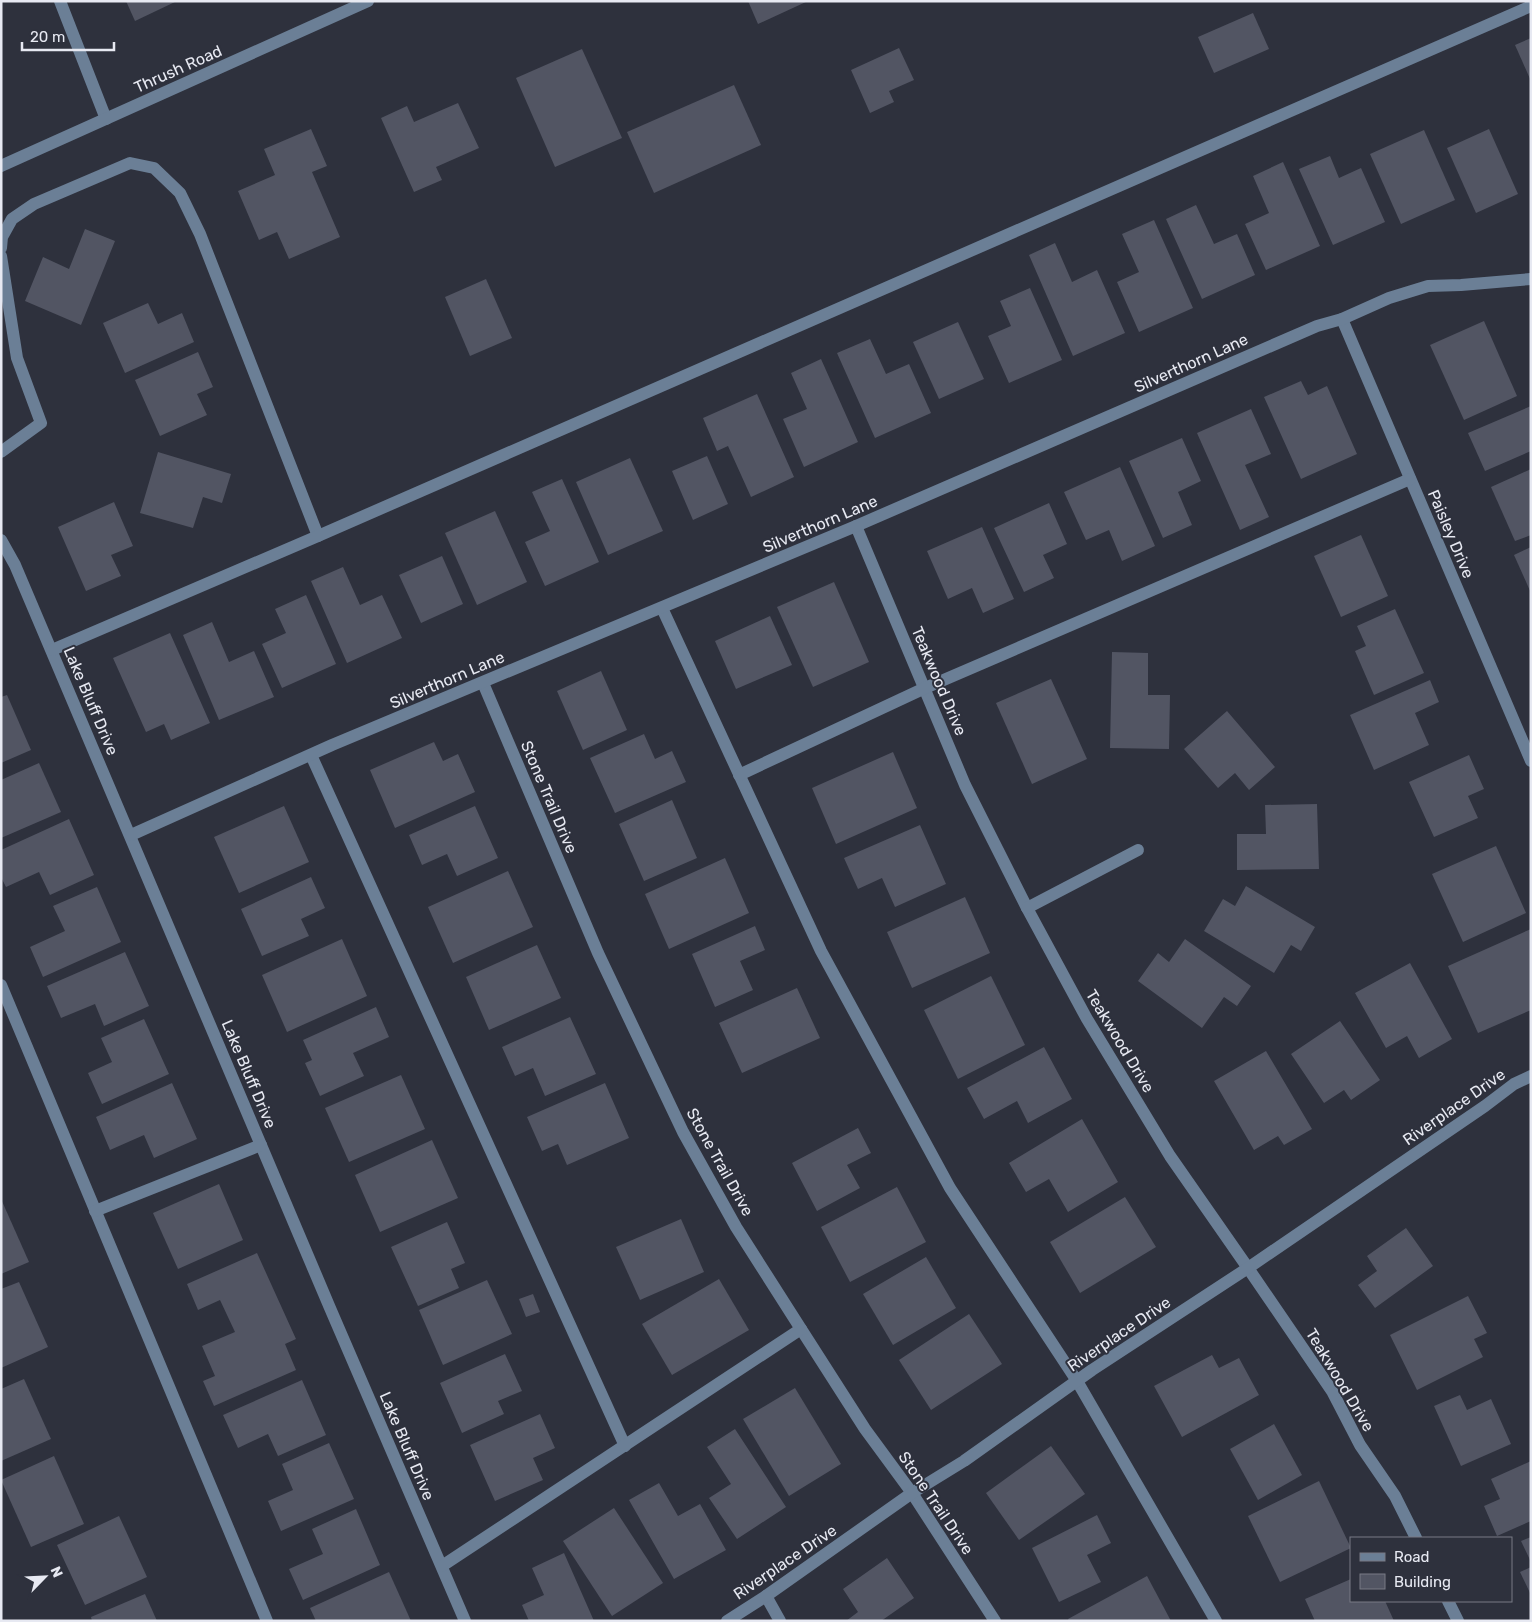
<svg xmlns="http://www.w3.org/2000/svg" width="1532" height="1622" viewBox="0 0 1532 1622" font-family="Rubik,sans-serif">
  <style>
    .building { fill: #525563 }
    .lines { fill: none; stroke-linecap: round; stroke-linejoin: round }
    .minor { stroke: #6b7f96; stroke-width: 12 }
    .labels { text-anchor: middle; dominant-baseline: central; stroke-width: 4; stroke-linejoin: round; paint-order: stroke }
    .street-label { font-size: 16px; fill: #e7e9f2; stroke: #2e313d }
  </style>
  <rect width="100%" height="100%" fill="#2e313d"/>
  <g class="building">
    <polygon points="126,1 177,1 135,21"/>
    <polygon points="748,1 808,1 758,24"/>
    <polygon points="1253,13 1269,49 1214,73 1198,37"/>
    <polygon points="1531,38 1531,81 1515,45"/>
    <polygon points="899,48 914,80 889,91 894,102 870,113 851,70"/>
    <polygon points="582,49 622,138 555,167 516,78"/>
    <polygon points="734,85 761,145 654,193 627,132"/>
    <polygon points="458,103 479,148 436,167 442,180 414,192 381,118 407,106 414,122"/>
    <polygon points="311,129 327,166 312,172 340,237 289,259 277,232 259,240 238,191 275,175 264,149"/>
    <polygon points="1489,129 1518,194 1476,213 1447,148"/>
    <polygon points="1424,130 1455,200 1401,224 1370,154"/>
    <polygon points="1330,156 1339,178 1361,168 1385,222 1333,245 1299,169"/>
    <polygon points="1283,162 1320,246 1266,270 1245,224 1269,213 1253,176"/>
    <polygon points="1196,205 1214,244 1237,234 1255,275 1202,299 1166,219"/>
    <polygon points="1154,220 1193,308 1139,332 1117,282 1139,272 1122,234"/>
    <polygon points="85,229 115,241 81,325 25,301 43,257 69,269"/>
    <polygon points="1055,243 1072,282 1097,270 1125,333 1073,356 1029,255"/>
    <polygon points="486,279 512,338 470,356 445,297"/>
    <polygon points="1030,288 1062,360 1009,383 988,336 1011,326 1000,301"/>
    <polygon points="148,303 158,324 182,313 194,342 125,373 103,323"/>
    <polygon points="1484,321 1517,396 1464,420 1430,345"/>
    <polygon points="958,322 984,379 939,399 913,342"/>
    <polygon points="870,339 886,374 909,364 931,413 875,438 837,353"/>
    <polygon points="198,352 213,387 197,394 207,415 160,436 135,380"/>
    <polygon points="821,359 858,442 804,467 783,419 807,409 791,373"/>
    <polygon points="1301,381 1308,395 1327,386 1357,454 1301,479 1264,397"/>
    <polygon points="757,394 794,477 751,497 728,446 717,451 703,418"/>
    <polygon points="1531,406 1531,451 1485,471 1468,433"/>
    <polygon points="1251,409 1271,454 1245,465 1269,517 1240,530 1197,433"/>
    <polygon points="1182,438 1201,481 1178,492 1192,525 1163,538 1129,461"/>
    <polygon points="158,452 231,474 222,503 203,497 193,528 140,513"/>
    <polygon points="707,456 728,504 693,520 672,471"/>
    <polygon points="630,458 663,531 608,555 576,482"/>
    <polygon points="1120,467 1155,546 1122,561 1109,530 1086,540 1064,492"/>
    <polygon points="1531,469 1531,535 1515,541 1491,487"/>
    <polygon points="562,479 599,562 545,586 525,542 550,531 532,492"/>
    <polygon points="114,502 133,546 111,555 121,576 86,591 58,527"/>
    <polygon points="1049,503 1067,544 1043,555 1054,578 1024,592 994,528"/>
    <polygon points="495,511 527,582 477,605 445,533"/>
    <polygon points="982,527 1014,599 983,613 972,588 948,599 927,551"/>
    <polygon points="1361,535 1388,596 1341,617 1314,556"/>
    <polygon points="1531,547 1531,593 1514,555"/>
    <polygon points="442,556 463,604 421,623 399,575"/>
    <polygon points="343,567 360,605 382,595 402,638 347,663 311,581"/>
    <polygon points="834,582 869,662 813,687 777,607"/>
    <polygon points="306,595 336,664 282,688 262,644 286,633 275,609"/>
    <polygon points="1395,609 1424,673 1374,695 1355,651 1366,646 1357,626"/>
    <polygon points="770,616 792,665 736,689 715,641"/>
    <polygon points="212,622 229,662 254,651 274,697 219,720 183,635"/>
    <polygon points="170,633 210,723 171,740 164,724 146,732 113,658"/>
    <polygon points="1112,652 1148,653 1148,695 1170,695 1169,749 1110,748"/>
    <polygon points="601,671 627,730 583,750 557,691"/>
    <polygon points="1051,679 1087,759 1032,784 996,703"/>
    <polygon points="1430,680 1439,702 1415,713 1429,745 1374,770 1350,715"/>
    <polygon points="7,695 31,750 1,763 1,697"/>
    <polygon points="1227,711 1275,767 1249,790 1235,773 1218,788 1184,749"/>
    <polygon points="644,734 655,759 672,751 686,782 615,813 590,758"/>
    <polygon points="434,742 443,761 458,754 475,792 395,828 370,770"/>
    <polygon points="893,752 917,808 836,844 812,788"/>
    <polygon points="1469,755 1484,789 1468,796 1478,818 1434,837 1409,782"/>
    <polygon points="39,763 61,812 1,838 1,780"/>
    <polygon points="672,800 697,858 644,881 619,824"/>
    <polygon points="1317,804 1319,869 1237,870 1237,834 1266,834 1265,805"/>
    <polygon points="284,806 309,862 239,893 214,837"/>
    <polygon points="475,806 498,858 457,876 447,854 422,865 409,835"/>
    <polygon points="69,819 94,875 50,895 39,872 6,887 1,877 1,850"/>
    <polygon points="920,825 946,884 895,907 882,878 858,889 844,858"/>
    <polygon points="1496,846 1526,913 1463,942 1432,874"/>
    <polygon points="725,858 749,913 669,949 645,894"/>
    <polygon points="508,871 533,927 453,963 428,907"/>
    <polygon points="311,877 325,908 301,919 309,936 262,956 241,909"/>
    <polygon points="1246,886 1315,927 1301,951 1291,945 1274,973 1204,931 1223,899 1235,906"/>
    <polygon points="97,887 121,942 43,977 30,947 65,931 53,906"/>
    <polygon points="965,897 990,953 912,988 887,932"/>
    <polygon points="755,926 765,950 740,961 753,990 715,1007 692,954"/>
    <polygon points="1531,929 1531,1010 1478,1033 1448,966"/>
    <polygon points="342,939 367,996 287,1032 262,975"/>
    <polygon points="1185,939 1251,986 1237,1006 1224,997 1202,1028 1138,981 1158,953 1169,962"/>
    <polygon points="537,945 561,998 489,1030 466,977"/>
    <polygon points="125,952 149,1006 104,1026 95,1004 61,1018 47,986"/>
    <polygon points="1410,963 1452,1039 1419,1058 1407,1036 1386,1048 1355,993"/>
    <polygon points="991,976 1025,1045 958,1079 924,1010"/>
    <polygon points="797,988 820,1038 742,1073 719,1023"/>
    <polygon points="376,1007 389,1037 353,1053 364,1076 320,1096 305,1063 312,1060 303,1040"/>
    <polygon points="570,1017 596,1074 545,1096 533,1068 515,1076 502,1047"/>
    <polygon points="144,1019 169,1074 102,1104 88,1073 112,1062 101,1038"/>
    <polygon points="1340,1021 1380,1080 1351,1100 1344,1090 1324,1103 1291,1054"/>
    <polygon points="1044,1047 1072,1099 1028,1123 1017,1101 984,1119 967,1088"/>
    <polygon points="1266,1051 1312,1129 1284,1145 1278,1136 1254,1150 1214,1081"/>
    <polygon points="401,1075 425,1129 349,1162 325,1108"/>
    <polygon points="172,1083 197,1139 154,1158 144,1135 110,1150 96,1117"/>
    <polygon points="605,1083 629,1138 567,1165 558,1144 542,1151 527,1117"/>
    <polygon points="1082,1119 1118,1182 1068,1212 1049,1179 1026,1192 1009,1163"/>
    <polygon points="858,1128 871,1153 847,1165 860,1188 817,1211 792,1163"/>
    <polygon points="432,1140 458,1198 380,1232 355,1175"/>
    <polygon points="219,1184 243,1240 178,1269 153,1213"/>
    <polygon points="897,1187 926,1242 850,1282 821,1227"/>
    <polygon points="1125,1197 1156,1247 1080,1293 1050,1242"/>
    <polygon points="1,1199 29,1262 1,1274"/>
    <polygon points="681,1219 704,1272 640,1300 616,1247"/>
    <polygon points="447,1222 465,1263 451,1269 459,1288 418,1306 391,1247"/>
    <polygon points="1406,1228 1433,1266 1375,1308 1358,1285 1377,1271 1367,1256"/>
    <polygon points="257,1253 296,1339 285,1344 296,1370 214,1406 203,1381 215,1376 202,1346 235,1332 220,1300 198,1310 187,1284"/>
    <polygon points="926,1257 956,1308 893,1345 863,1294"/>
    <polygon points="719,1279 749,1330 672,1375 642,1324"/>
    <polygon points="487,1280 512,1334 443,1365 419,1310"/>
    <polygon points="19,1282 48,1347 1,1368 1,1289"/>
    <polygon points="533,1294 540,1312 526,1317 519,1299"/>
    <polygon points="1468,1296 1487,1333 1474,1339 1483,1357 1417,1390 1390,1335"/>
    <polygon points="969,1314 1002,1364 931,1410 899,1360"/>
    <polygon points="505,1354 522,1391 498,1401 504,1414 462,1433 440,1383"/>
    <polygon points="1212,1355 1219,1368 1239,1358 1259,1395 1182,1437 1154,1386"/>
    <polygon points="24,1379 51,1439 1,1461 1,1389"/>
    <polygon points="302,1380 326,1435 278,1456 268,1434 238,1448 223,1415"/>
    <polygon points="795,1388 841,1464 789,1496 743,1419"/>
    <polygon points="1460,1395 1467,1410 1491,1399 1511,1444 1461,1466 1434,1406"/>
    <polygon points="540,1414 555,1448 533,1458 543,1480 495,1501 470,1445"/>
    <polygon points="1274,1424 1302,1475 1258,1500 1230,1449"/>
    <polygon points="735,1429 786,1507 737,1539 709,1498 731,1484 707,1447"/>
    <polygon points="329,1443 354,1499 281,1531 268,1501 293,1490 282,1464"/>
    <polygon points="1051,1446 1085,1494 1019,1540 986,1493"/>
    <polygon points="54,1456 84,1524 31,1547 1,1480"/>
    <polygon points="1531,1461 1531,1521 1497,1536 1484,1506 1500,1499 1491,1479"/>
    <polygon points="1319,1481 1351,1548 1280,1582 1248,1516"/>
    <polygon points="659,1483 678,1516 700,1504 726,1550 674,1579 629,1500"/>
    <polygon points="614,1508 663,1583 612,1616 563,1541"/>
    <polygon points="356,1509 380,1565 303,1600 289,1569 323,1554 312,1529"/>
    <polygon points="1097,1515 1111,1543 1087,1555 1101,1582 1059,1602 1032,1548"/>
    <polygon points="119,1516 147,1577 85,1605 57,1545"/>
    <polygon points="1531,1537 1531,1562 1521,1541"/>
    <polygon points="564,1553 594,1621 529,1621 522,1605 544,1595 532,1568"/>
    <polygon points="887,1558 914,1598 881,1621 846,1621 858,1612 843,1589"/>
    <polygon points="1531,1567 1531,1595 1520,1572"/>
    <polygon points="389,1572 411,1621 316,1621 310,1608"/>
    <polygon points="1147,1576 1171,1621 1069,1621 1068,1619"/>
    <polygon points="1351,1579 1351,1601 1385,1601 1394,1621 1315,1621 1305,1599"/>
    <polygon points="145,1594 157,1621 92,1621 91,1617"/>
  </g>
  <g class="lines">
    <g class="minor">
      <polyline points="60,1 106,119"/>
      <polyline points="1,166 368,1"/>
      <polyline points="1,248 2,237 12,219 34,204 130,163 154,168 180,193 200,234 318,536"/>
      <polyline points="1,256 17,358 41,423 1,452"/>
      <polyline points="1342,319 1531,761"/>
      <polyline points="856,526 965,785 1027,908 1087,1019 1170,1156 1248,1268 1332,1391 1360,1445 1395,1496 1416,1538"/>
      <polyline points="1,540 15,565 330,1308 465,1621"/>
      <polyline points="662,608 821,951 950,1188 1077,1381 1216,1621"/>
      <polyline points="52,650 318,536 1531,6"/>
      <polyline points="483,683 598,953 683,1132 736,1227 801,1329 865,1429 912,1493 995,1621"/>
      <polyline points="311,755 625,1446"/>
      <polyline points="739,775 925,688 1410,479"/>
      <polyline points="131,835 332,745 856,526 1317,326 1342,319 1389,298 1428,286 1461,285 1531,279"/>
      <polyline points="1027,908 1138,850"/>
      <polyline points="1,985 267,1621"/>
      <polyline points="95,1211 261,1145"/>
      <polyline points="442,1566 801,1329"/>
      <polyline points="766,1596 780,1621"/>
      <polyline points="1448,1601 1458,1621"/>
      <polyline points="727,1621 766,1596 912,1493 964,1461 1092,1370 1248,1268 1485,1106 1514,1084 1531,1076"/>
    </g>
  </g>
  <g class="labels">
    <g class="street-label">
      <text transform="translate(178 69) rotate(-24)">Thrush Road</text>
      <text transform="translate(1191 363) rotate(-24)">Silverthorn Lane</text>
      <text transform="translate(820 524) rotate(-23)">Silverthorn Lane</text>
      <text transform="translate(1451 534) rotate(67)">Paisley Drive</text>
      <text transform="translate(447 680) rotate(-23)">Silverthorn Lane</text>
      <text transform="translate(939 681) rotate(67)">Teakwood Drive</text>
      <text transform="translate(91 701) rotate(67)">Lake Bluff Drive</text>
      <text transform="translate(549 797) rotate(67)">Stone Trail Drive</text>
      <text transform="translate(1120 1041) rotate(59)">Teakwood Drive</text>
      <text transform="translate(249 1074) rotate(67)">Lake Bluff Drive</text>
      <text transform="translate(1454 1107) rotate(-35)">Riverplace Drive</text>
      <text transform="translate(720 1162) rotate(61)">Stone Trail Drive</text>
      <text transform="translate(1119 1334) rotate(-34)">Riverplace Drive</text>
      <text transform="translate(1340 1380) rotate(59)">Teakwood Drive</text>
      <text transform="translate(407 1446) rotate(67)">Lake Bluff Drive</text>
      <text transform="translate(936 1503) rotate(56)">Stone Trail Drive</text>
      <text transform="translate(785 1562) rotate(-34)">Riverplace Drive</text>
    </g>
  </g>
  <rect width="1532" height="1622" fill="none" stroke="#e7e9f2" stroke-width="5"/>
  <rect x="1350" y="1537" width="162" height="65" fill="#2e313d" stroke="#787b85"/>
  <rect x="1360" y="1553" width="25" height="8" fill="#6b7f96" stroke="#787b85"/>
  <text x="1394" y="1562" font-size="15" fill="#e7e9f2">Road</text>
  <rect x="1360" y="1574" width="25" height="15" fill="#525563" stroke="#787b85"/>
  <text x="1394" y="1587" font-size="15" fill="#e7e9f2">Building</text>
  <g transform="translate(45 1577) rotate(66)" stroke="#2e313d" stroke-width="4" paint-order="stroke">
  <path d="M0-4L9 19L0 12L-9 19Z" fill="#e7e9f2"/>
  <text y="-8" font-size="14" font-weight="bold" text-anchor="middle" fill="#e7e9f2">N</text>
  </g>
  <path d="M22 42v8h92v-8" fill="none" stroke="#e7e9f2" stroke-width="2.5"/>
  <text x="30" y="42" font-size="15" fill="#e7e9f2" stroke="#2e313d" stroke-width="4" paint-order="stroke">20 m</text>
</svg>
